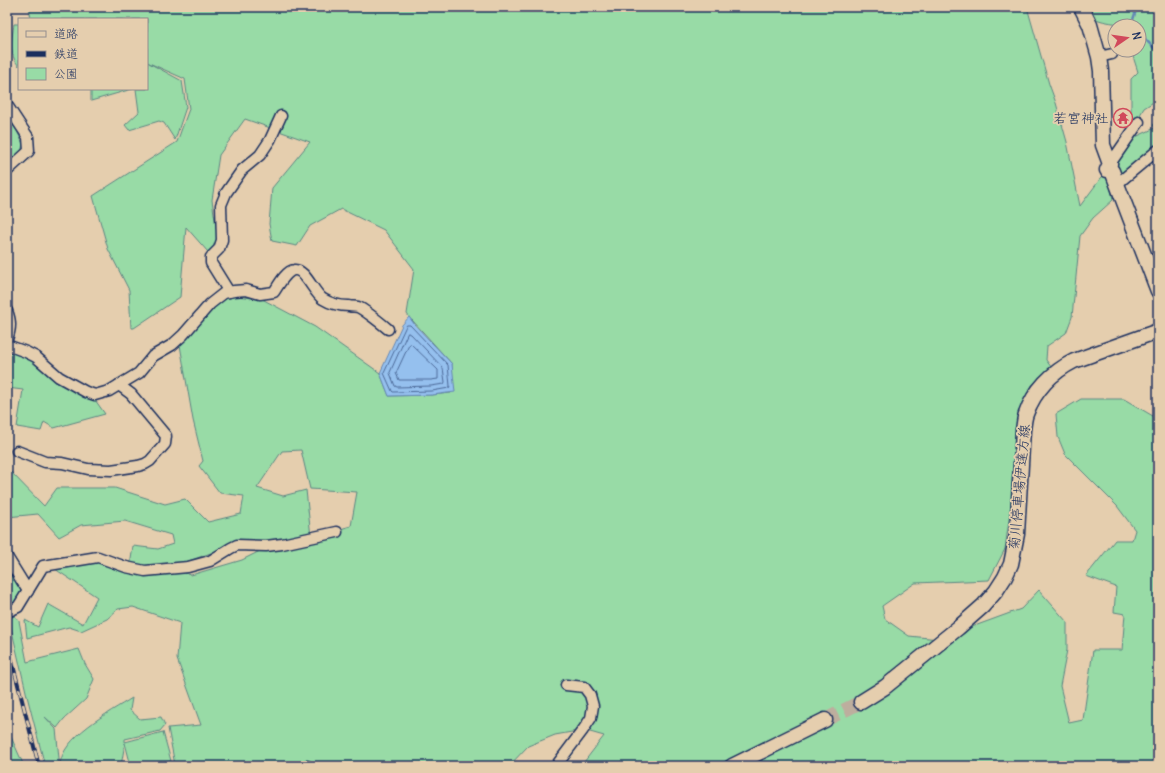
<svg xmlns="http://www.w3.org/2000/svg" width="1165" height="773" viewBox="0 0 1165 773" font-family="Delius,'Klee One',sans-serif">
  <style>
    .green { fill: #98dba6; stroke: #5a8582; fill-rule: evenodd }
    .water { fill: #95c0ee; stroke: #6486b4 }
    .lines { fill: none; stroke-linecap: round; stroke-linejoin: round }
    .shore { stroke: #4c6998; stroke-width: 1 }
    .stream { stroke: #6486b4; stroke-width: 2.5 }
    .secondary-tunnel { stroke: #bdae9e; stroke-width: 14; stroke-dasharray: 14 7; stroke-linecap: butt }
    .street-casing { stroke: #1b2f5e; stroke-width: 13 }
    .secondary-casing { stroke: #1b2f5e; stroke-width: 17 }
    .street { stroke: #e5ceae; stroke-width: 10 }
    .secondary { stroke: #e5ceae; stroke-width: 14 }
    .rail-casing { stroke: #1b2f5e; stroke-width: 4 }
    .rail { stroke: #e5ceae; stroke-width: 2.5; stroke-dasharray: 8; stroke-linecap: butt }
    .labels { text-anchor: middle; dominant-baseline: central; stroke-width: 3.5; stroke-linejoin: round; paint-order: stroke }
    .poi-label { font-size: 14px; fill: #1b2f5e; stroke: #e5ceae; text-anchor: end }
    .street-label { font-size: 14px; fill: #1b2f5e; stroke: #e5ceae }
  </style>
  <rect width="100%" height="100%" fill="#e5ceae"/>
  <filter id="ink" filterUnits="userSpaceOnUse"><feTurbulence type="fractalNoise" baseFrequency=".025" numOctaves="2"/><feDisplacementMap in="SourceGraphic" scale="8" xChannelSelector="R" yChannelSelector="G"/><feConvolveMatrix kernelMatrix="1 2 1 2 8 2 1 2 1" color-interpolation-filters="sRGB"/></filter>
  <g filter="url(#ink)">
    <g class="green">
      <path d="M 29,7 L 1027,7 L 1049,84 L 1056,103 L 1067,142 L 1080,206 L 1107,170 L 1113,200 L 1093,218 L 1080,236 L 1072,317 L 1066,333 L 1047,346 L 1046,360 L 1054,371 L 1032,385 L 1017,418 L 1011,504 L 1005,549 L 989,580 L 915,583 L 882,606 L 885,619 L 909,636 L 939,639 L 1021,609 L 1039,590 L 1067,622 L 1067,650 L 1060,686 L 1069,723 L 1083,720 L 1093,650 L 1122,650 L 1125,614 L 1114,612 L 1116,587 L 1086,576 L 1115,540 L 1132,540 L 1135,530 L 1117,506 L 1065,454 L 1058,437 L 1056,414 L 1081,399 L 1124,399 L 1158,419 L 1158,766 L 581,766 L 604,736 L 583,730 L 555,735 L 528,746 L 509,766 L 197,766 L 175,765 L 168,728 L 201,725 L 177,659 L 180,623 L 133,607 L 118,609 L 107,619 L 81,631 L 69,627 L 27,638 L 25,620 L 38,627 L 48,604 L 83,624 L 97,597 L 52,567 L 99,559 L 125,570 L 176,570 L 191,575 L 242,560 L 270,546 L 241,542 L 175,566 L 130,566 L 133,546 L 158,549 L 173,544 L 171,535 L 125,521 L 81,525 L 59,537 L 38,514 L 7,517 L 7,468 L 44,506 L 57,488 L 115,488 L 165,504 L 185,499 L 208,522 L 241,514 L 244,496 L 220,493 L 199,466 L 203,461 L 193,420 L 180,345 L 199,319 L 227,295 L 262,299 L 315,327 L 380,373 L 389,396 L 432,395 L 451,393 L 452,364 L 412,320 L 415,325 L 407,314 L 414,269 L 384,230 L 341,209 L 310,226 L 297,246 L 272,241 L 269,224 L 272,188 L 310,142 L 245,119 L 219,155 L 212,200 L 218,241 L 216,246 L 208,252 L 186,227 L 180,297 L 134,328 L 131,328 L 129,290 L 108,249 L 93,196 L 177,142 L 189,109 L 185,79 L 147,62 L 147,19 L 31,19 ZM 301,450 L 310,489 L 357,492 L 351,526 L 311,537 L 306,490 L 283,496 L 257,488 L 282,451 Z"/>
      <path d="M 1085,7 L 1158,7 L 1158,103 L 1155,101 L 1144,108 L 1133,127 L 1131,108 L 1131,79 L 1138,72 L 1131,50 L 1139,50 L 1139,26 L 1120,26 L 1118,24 C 1104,21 1092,22 1085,7 Z"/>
      <path d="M 14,24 L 19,24 L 19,66 C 8,54 12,38 14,24 Z"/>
      <polygon points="147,62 182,81 186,107 175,140 164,123 159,121 129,130 125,125 139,112 136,89 147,89"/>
      <polygon points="91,89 132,89 91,101"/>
      <path d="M 7,117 L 17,131 L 23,144 L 21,152 C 16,155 13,161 7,163 Z"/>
      <polygon points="1158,121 1158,151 1121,177 1115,161 1129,140 1155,128 1153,125"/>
      <polygon points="7,351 12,352 18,351 40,363 73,392 93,397 105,414 54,428 44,422 41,431 17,427 23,390 7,388"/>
      <polygon points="7,566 22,587 17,602 9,607 7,599"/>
      <polygon points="15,616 19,621 27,662 79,649 85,664 94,679 86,699 64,719 57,728 45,717 56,729 59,758 59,766 45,766 27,696 9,618"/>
      <path d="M 132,698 L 130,710 L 140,719 L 161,717 L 165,725 L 160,731 L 125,739 L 125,742 L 163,732 L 171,761 L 150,766 L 131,766 L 125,743 L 121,766 L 60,766 C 61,737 110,712 132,698 Z"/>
      <polygon points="7,728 24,766 7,766"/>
    </g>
    <polygon class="water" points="409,317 415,325 452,364 455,392 432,395 389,396 380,373 402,325"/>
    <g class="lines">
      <g class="shore">
        <polygon points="407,325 410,325 448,365 450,386 449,388 432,391 393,392 392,391 384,373 405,328"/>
        <polygon points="408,333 411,334 443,368 445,382 444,384 431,386 397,387 395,386 390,373"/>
        <polygon points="411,344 438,370 438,379 431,380 399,380 396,373 409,345"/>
      </g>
      <g class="stream">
        <polyline points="1134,26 1132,23 1137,7"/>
        <polyline points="1139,33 1158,52"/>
      </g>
      <polyline class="secondary-tunnel" points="825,720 861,702"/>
      <defs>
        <g id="street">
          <polyline points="1099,57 1112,54"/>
          <polyline points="7,105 28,137 29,151 7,171"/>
          <polyline points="1110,164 1139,122"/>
          <polyline points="1117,184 1158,150"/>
          <polyline points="229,292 211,263 211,257 219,249 222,240 221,205 226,193 242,170 260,155 270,140 281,116"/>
          <path d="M 7,311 C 11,321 11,328 7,339"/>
          <path d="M 7,345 L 26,352 L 36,357 L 59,377 L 86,392 L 95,395 L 109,391 L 139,373 L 153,356 L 172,345 L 183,335 L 210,304 L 224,293 L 234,291 L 246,290 L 260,294 L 274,292 C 278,286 286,271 294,270 C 305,268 314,294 323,299 C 331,304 340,306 349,306 C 352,307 355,306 358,307 C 363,309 382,324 388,329"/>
          <polyline points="17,451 45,462 62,463 88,469 111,470 138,466 145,464 150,461 165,444 166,436 131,394 119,385"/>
          <polyline points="7,557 28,591"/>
          <polyline points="7,612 18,607 43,566 98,557 126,567 145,571 188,567 210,561 231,548 237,545 266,546 282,544 337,532"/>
          <polyline points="306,766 307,766"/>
          <polyline points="556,766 583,730 591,718 593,706 590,695 584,687 566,685"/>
        </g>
        <g id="secondary">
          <polyline points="1081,7 1090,25 1099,57 1101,71 1103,145 1110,164 1107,170 1112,171 1158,291"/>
          <path d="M 861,702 L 885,687 L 958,628 L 983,606 L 996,591 L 1005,577 L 1011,564 L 1017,534 L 1023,430 C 1024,425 1024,419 1026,414 C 1034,391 1052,372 1074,361 L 1158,331"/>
          <polyline points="732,766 825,720"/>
        </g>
      </defs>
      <use href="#street" class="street-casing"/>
      <use href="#secondary" class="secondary-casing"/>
      <use href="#street" class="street"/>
      <use href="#secondary" class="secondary"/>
      <defs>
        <polyline id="rail" points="7,642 39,766"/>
      </defs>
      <use href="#rail" class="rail-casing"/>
      <use href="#rail" class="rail"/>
    </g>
  </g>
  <defs>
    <symbol id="temple-ring" viewBox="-11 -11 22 22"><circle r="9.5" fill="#e5ceae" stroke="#d1495b" stroke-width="1.5"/><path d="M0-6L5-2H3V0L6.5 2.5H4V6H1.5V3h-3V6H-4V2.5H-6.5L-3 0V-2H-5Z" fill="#d1495b"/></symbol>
  </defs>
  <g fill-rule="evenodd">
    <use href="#temple-ring" x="1112" y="107" width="22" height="22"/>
  </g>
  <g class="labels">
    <g class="poi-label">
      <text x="1109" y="118">若宮神社</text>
    </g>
    <g class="street-label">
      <text transform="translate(1019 487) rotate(-85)">菊川停車場伊達方線</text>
    </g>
  </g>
  <rect width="1165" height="773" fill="none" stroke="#e5ceae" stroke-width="24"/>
  <rect x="12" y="12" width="1141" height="749" fill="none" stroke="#1b2f5e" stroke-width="1.5" filter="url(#ink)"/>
  <rect x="18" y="18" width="130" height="72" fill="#e5ceae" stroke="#948e8e"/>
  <rect x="26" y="31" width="20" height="6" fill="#e5ceae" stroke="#948e8e"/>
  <text x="54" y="38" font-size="12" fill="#1b2f5e">道路</text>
  <rect x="26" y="51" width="20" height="6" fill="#1b2f5e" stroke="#948e8e"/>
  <text x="54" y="58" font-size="12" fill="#1b2f5e">鉄道</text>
  <rect x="26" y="68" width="20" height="12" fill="#98dba6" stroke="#948e8e"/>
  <text x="54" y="78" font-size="12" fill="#1b2f5e">公園</text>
  <g transform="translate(1127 38) rotate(77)"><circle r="19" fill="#e5ceae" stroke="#948e8e"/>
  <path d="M0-3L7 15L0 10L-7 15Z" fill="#d1495b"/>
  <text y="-6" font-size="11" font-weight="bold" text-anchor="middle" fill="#1b2f5e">N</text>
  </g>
</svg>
